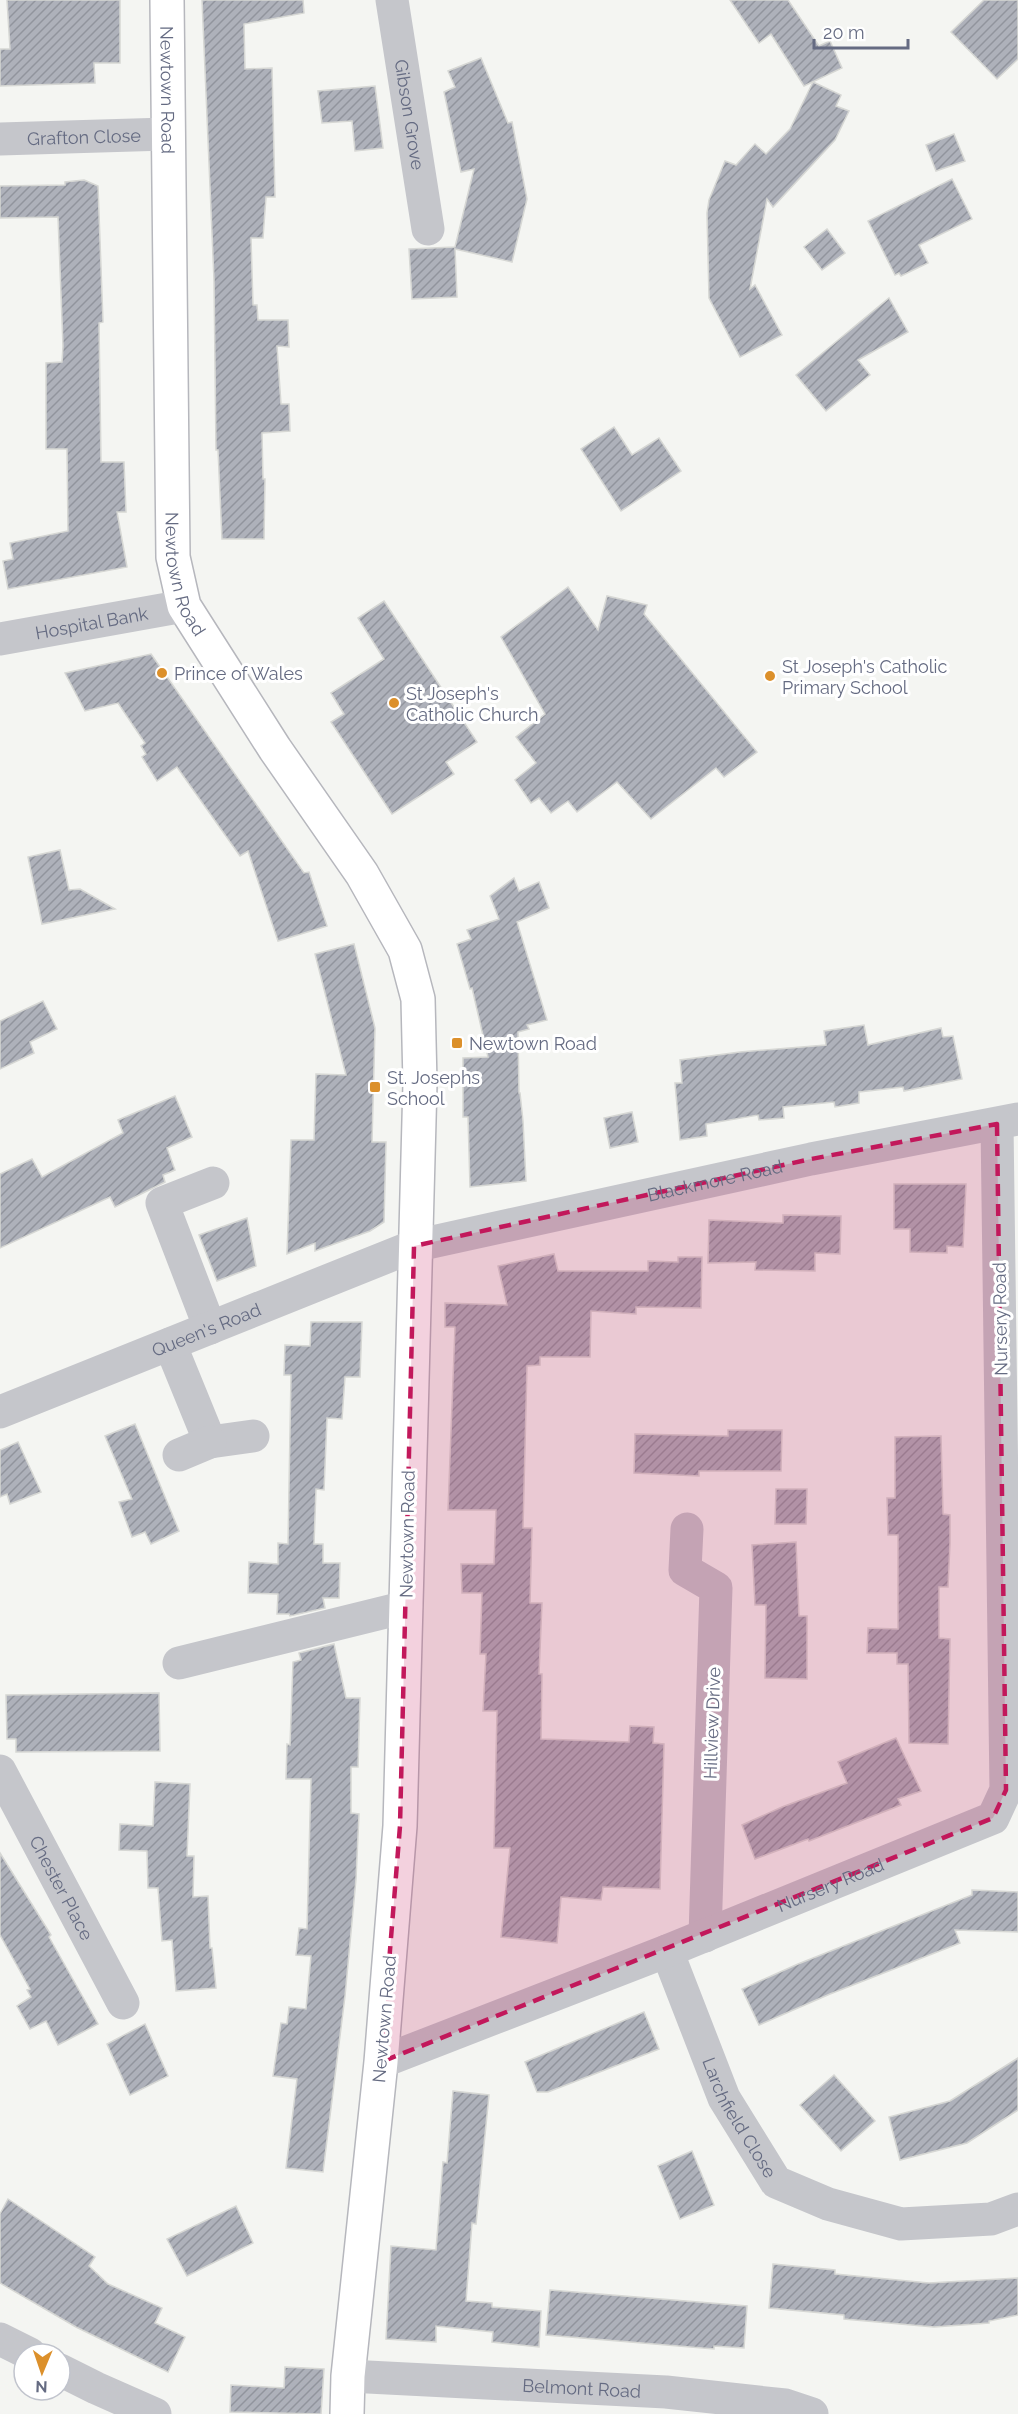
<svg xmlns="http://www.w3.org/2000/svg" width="1018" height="2414" viewBox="0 0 1018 2414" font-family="Raleway,sans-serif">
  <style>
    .building { fill: url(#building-hatch); stroke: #d6d7d4; stroke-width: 1.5 }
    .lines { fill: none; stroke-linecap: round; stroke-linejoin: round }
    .major-casing { stroke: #b6b7bd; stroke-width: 36 }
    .minor { stroke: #c5c6cb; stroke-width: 33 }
    .major { stroke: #fff; stroke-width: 33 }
    .marked { fill: #c2185b; fill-opacity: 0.2; stroke: #c2185b; stroke-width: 4.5; stroke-dasharray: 12 8; stroke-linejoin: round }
    .poi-dot { fill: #dc902b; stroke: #fff; stroke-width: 2 }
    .labels { text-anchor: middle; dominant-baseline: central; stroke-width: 6; stroke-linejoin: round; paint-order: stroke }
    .street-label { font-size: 18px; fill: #656b82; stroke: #fff }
    .poi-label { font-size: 18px; fill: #656b82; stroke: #fff; text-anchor: start }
  </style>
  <defs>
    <pattern id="building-hatch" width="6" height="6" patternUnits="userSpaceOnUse" patternTransform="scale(1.5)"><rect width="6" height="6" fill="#aeb1ba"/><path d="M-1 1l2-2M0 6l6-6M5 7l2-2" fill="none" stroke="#91949d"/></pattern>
  </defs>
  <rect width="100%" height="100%" fill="#f4f5f2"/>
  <g class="building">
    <polygon points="7,0 120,0 120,63 94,63 95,83 0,86 0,49 10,49"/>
    <polygon points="202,0 303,0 304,13 244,24 245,69 272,68 275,197 266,197 263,238 251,238 253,305 257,305 258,320 288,320 289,347 277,346 281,404 289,404 290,431 262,433 263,479 265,479 264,539 222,539 218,450 216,450 214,280"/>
    <polygon points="730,0 788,0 819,46 830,41 842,68 804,86 771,34 759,43"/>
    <polygon points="984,0 1018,0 1018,59 997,79 951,32"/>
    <polygon points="481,58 508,123 512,122 527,199 512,262 455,249 457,297 412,299 409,249 455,247 474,169 461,172 444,92 455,87 448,71"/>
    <polygon points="813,82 841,95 836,106 849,111 835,140 773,207 767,199 750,289 755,285 782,335 740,357 709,298 707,213 709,200 725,161 736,165 755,144 766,154 790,129"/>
    <polygon points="375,86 383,148 355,151 352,121 322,123 318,91"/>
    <polygon points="954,134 965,161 936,171 926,145"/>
    <polygon points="952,179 972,219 919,245 928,263 901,276 899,273 895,275 868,221"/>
    <polygon points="84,180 98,186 103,322 99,323 101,462 124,462 126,512 117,512 127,567 8,589 3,561 13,559 10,543 68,531 67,449 46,449 46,363 62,362 63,346 58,217 0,218 0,186 65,185 65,182"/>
    <polygon points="827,229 845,253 822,270 804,247"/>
    <polygon points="889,298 908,332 858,360 870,375 826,411 796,375"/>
    <polygon points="614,427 632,455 659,438 681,471 621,511 581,449"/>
    <polygon points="568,587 598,630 607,596 647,605 644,614 757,752 724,777 716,768 651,819 617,782 577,812 568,801 551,813 539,798 531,803 515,780 536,763 516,737 545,714 501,637"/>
    <polygon points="384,601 477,742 446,762 454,774 392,814 331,722 344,714 331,693 384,659 358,618"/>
    <polygon points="151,654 304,873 309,872 327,926 278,941 248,851 240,856 177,767 157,781 142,757 146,754 141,746 145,743 118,703 85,711 65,673"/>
    <polygon points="60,850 69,890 80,889 115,909 42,924 28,857"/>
    <polygon points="514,878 519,891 539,882 549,908 517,922 547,1020 527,1025 529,1029 518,1032 519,1093 520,1093 523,1121 526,1181 470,1187 468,1117 463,1117 463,1058 488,1057 472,988 470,989 457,944 471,939 467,930 499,919 490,896"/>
    <polygon points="354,944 375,1028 372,1142 386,1142 384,1222 370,1231 315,1251 315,1243 287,1254 291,1140 314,1140 316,1074 346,1075 315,954"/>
    <polygon points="43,1001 57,1029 30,1042 34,1053 0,1069 0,1021"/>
    <polygon points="864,1025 868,1045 941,1028 943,1037 953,1036 962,1079 904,1091 903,1087 859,1092 859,1103 835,1107 834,1102 783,1107 784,1118 759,1120 758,1115 706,1124 707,1136 680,1140 675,1083 682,1083 680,1060 740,1052 826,1045 824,1031"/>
    <polygon points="175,1096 192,1137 167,1148 175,1170 163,1175 165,1182 115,1207 110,1197 0,1248 0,1174 32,1159 42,1177 123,1133 118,1120"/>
    <polygon points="632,1112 638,1142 610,1148 604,1118"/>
    <polygon points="894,1184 966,1184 963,1247 947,1246 947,1253 910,1252 910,1229 894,1229"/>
    <polygon points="783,1215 841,1216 840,1254 815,1253 815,1271 755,1270 756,1262 708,1263 709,1220 783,1223"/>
    <polygon points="247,1218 256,1266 217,1281 199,1235"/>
    <polygon points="554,1254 558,1271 648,1271 648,1261 678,1262 678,1257 702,1257 701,1308 636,1307 636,1314 591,1311 590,1357 540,1357 540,1365 527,1366 523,1528 532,1528 530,1603 542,1603 539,1674 542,1674 541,1739 629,1742 630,1726 654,1727 653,1743 664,1744 660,1889 603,1887 601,1900 561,1897 557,1943 501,1937 510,1848 494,1848 497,1711 483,1711 486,1654 480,1654 482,1593 462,1593 461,1564 494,1564 496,1510 448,1510 455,1327 445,1327 445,1303 507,1305 498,1266"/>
    <polygon points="311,1322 362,1322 360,1377 345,1377 342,1419 327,1418 324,1490 316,1489 314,1544 323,1544 323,1563 340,1563 339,1598 323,1598 325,1608 290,1616 289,1614 277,1614 278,1594 248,1593 249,1562 278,1564 278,1543 288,1544 291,1375 284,1375 285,1345 310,1346"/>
    <polygon points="135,1424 179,1531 151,1544 145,1532 132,1537 119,1502 132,1499 105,1436"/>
    <polygon points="728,1430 782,1430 781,1471 699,1471 699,1476 634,1473 635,1434 728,1436"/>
    <polygon points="941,1436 943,1514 950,1515 950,1543 948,1587 939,1587 939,1638 950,1639 948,1744 909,1743 908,1664 897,1664 897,1653 867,1653 868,1628 898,1629 898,1535 888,1535 887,1498 895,1498 895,1437"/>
    <polygon points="18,1442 41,1492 10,1504 7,1494 0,1497 0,1450"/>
    <polygon points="776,1489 807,1489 806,1524 775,1524"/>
    <polygon points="796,1542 799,1616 807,1616 807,1679 765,1678 766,1605 755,1605 752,1545"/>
    <polygon points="334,1644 346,1698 360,1698 358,1767 351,1767 351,1813 359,1814 356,1879 345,1996 323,2172 286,2168 297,2079 273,2076 281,2023 287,2024 289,2007 306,2009 311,1956 296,1955 299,1928 307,1929 311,1779 286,1779 287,1744 290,1745 293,1662 301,1660 299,1653"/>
    <polygon points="159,1693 160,1751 16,1752 16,1739 7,1739 6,1695"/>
    <polygon points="896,1738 921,1791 898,1799 901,1805 809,1841 808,1839 755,1859 742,1825 782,1807 847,1783 838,1762"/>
    <polygon points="155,1782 190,1784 187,1856 194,1856 193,1897 208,1896 210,1948 212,1948 216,1988 176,1991 172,1940 162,1941 158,1888 148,1888 147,1851 119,1850 120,1824 153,1826"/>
    <polygon points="0,1853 51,1935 49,1937 98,2024 58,2045 46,2021 30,2029 17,2006 31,1997 27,1990 30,1989 0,1935"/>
    <polygon points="972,1890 1018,1892 1018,1932 955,1930 960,1943 830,1994 759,2025 742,1989 798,1964 972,1895"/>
    <polygon points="644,2012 659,2049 548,2092 537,2092 525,2062"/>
    <polygon points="145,2024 168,2076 130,2095 107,2044"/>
    <polygon points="1018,2058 1018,2110 967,2143 900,2160 889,2117 950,2101"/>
    <polygon points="834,2075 875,2121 841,2151 800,2105"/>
    <polygon points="453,2091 489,2095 476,2224 472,2223 466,2301 492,2303 492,2307 541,2311 539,2347 492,2342 493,2332 436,2326 436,2342 386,2339 391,2246 436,2250 443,2162 447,2163"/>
    <polygon points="692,2151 714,2205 680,2219 658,2166"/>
    <polygon points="8,2199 95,2257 89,2266 108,2284 162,2308 155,2323 185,2337 168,2372 76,2327 0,2283 0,2214"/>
    <polygon points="236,2206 253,2243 187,2276 167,2239"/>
    <polygon points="773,2264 835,2270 835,2274 929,2283 1018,2278 1018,2315 989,2321 989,2323 934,2327 844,2319 844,2315 769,2308"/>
    <polygon points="550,2290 747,2306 744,2348 714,2346 714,2349 546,2335"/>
    <polygon points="285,2367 324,2369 321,2414 230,2412 231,2385 284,2388"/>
  </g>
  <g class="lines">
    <defs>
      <g id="major">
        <path id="s9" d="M 167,0 L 173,557 L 184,606 L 275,749 L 362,874 L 405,950 L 418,999 L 420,1083 L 400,1826 L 381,2062 L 348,2376 L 347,2414"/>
      </g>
    </defs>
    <use href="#major" class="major-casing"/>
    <g class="minor">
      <path id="s1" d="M 392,0 L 428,229"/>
      <path id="s2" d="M 0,139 L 167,134"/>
      <path id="s3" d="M 0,639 L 184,606"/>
      <polyline points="210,1328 162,1203 213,1183"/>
      <polyline points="170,1344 210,1442 253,1436"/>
      <path id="s4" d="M 0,1412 L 414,1246 L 811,1159 L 1018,1119"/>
      <polyline points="179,1455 210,1442"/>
      <polyline points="687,1529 685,1570 716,1588 705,1936"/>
      <polyline points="179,1663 406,1607"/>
      <path id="s5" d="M 0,1771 L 123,2003"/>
      <path id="s6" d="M 667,1951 L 724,2098 L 776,2182 L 828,2204 L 901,2224 L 991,2219 L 1018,2209"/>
      <path id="s7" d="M 381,2062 L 667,1951 L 993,1818 L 1006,1790 L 997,1124"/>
      <polyline points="0,2339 30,2354"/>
      <polyline points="60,2370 96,2388 155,2414"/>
      <path id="s8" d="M 348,2376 L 666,2392 L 785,2405 L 812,2414"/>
    </g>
    <use href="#major" class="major"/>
  </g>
  <path class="marked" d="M 997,1124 L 1006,1790 L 993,1818 L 381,2062 L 400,1826 L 414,1246 L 811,1159 Z"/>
  <g class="poi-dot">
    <circle cx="162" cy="673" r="6"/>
    <circle cx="770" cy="676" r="6"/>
    <circle cx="394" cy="703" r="6"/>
    <rect x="451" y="1037" width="12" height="12" rx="3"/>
    <rect x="369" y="1081" width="12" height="12" rx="3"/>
  </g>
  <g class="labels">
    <g class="street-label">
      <text stroke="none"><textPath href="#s9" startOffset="90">Newtown Road</textPath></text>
      <text stroke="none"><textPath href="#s1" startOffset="116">Gibson Grove</textPath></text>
      <text stroke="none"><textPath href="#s2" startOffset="84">Grafton Close</textPath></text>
      <text stroke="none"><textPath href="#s9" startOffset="576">Newtown Road</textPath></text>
      <text stroke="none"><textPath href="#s3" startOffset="93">Hospital Bank</textPath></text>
      <text stroke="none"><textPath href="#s4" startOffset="754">Blackmore Road</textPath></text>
      <text transform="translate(1000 1319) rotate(-91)">Nursery Road</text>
      <text stroke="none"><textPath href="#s4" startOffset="222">Queen's Road</textPath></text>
      <text transform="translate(407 1534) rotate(-89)">Newtown Road</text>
      <text transform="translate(712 1723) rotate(-88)">Hillview Drive</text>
      <text stroke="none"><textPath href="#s7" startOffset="483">Nursery Road</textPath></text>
      <text stroke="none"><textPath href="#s5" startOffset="132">Chester Place</textPath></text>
      <text transform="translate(384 2019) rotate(-85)">Newtown Road</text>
      <text stroke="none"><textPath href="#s6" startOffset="182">Larchfield Close</textPath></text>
      <text stroke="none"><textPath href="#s8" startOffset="234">Belmont Road</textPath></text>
    </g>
    <g class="poi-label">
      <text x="782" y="666">St Joseph's Catholic<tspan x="782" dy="21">Primary School</tspan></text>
      <text x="174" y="673">Prince of Wales</text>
      <text x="406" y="693">St Joseph's<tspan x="406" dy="21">Catholic Church</tspan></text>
      <text x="469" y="1043">Newtown Road</text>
      <text x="387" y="1077">St. Josephs<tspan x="387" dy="21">School</tspan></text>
    </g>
  </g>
  <g transform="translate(42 2372) rotate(182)"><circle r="28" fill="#ffffff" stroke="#c1c4cd" stroke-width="1.5"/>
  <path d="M0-4.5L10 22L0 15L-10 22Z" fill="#dc902b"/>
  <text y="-9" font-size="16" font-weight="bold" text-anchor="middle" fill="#656b82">N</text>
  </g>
  <path d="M814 39v9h94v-9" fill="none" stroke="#656b82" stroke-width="3"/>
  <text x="823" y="39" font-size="18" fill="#656b82" stroke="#ffffff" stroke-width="4.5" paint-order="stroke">20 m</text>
</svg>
